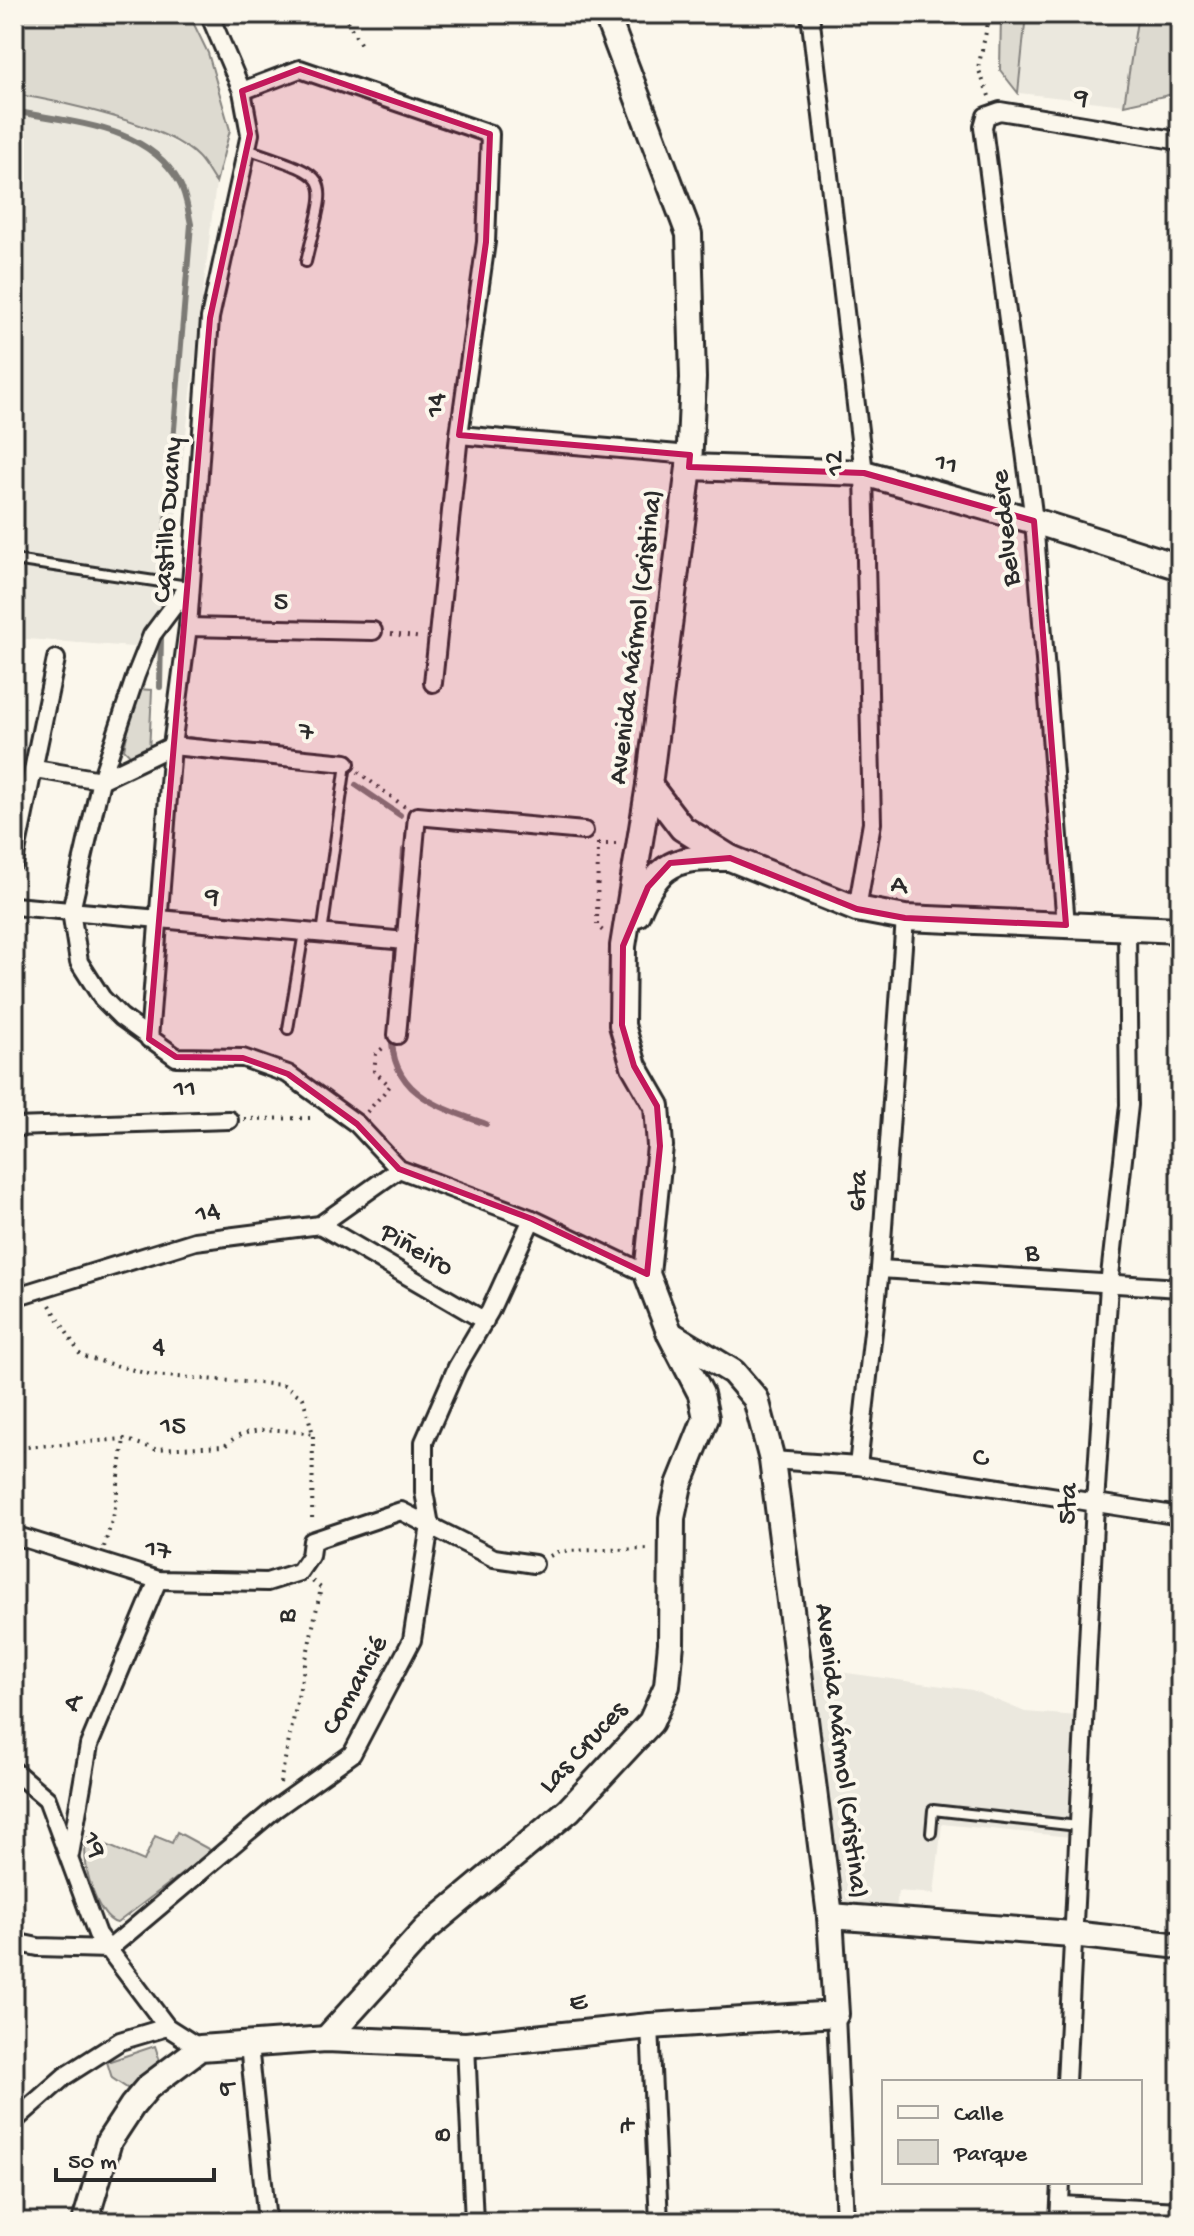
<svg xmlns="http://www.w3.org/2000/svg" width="1194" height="2236" viewBox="0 0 1194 2236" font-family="'Gochi Hand',sans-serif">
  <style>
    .built { fill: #ebe8de }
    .green { fill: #dddad0; stroke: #84827e; stroke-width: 2 }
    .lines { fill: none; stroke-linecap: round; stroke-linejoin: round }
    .stream { stroke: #7b7a75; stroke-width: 6 }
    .lane-casing { stroke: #2b2b2b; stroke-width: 14 }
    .street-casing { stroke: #2b2b2b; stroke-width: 22 }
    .secondary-casing { stroke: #2b2b2b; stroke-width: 30 }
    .path { stroke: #2b2b2b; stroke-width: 4; stroke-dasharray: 2 6; stroke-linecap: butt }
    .lane { stroke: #fbf7ec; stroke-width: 8 }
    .street { stroke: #fbf7ec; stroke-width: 16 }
    .secondary { stroke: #fbf7ec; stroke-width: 24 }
    .marked { fill: #c2185b; fill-opacity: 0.2; stroke: #c2185b; stroke-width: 6; stroke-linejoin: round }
    .labels { text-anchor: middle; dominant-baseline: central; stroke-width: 8; stroke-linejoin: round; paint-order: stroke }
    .street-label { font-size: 28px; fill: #2b2b2b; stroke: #fbf7ec }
  </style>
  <rect width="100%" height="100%" fill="#fbf7ec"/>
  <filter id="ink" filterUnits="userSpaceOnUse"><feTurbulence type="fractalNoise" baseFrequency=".0125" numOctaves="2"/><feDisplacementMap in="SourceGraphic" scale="16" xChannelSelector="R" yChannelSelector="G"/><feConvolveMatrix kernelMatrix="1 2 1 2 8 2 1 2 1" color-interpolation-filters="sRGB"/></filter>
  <g filter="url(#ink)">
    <g class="built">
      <polygon points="1026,14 1138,14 1124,105 1019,93"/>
      <polygon points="14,94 93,110 160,134 197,155 216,183 168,585 146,648 14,638"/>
      <polygon points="810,1668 972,1690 1025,1712 1079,1716 1070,1837 942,1824 934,1894 898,1891 896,1910 845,1906"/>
    </g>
    <g class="green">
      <path d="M 14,14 L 189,14 L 208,53 L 230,130 L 216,183 C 210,175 205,164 198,157 C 167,124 59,101 14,94 Z"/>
      <polygon points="1001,14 1026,14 1018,93 1000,70"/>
      <polygon points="1138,14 1180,14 1180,59 1173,94 1124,105"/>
      <polygon points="137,689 152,690 149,752 133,758 124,749"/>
      <path d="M 177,1832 L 212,1851 L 117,1923 C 96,1919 78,1855 88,1837 L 144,1861 L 155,1836 L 172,1843 Z"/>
      <polygon points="155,2046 161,2064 130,2090 112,2078 107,2062"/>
    </g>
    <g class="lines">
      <g class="stream">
        <path d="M 14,111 C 72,123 147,125 179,182 C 186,193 188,211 191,224 L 163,562"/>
        <polyline points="160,687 161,636"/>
        <polyline points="189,739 204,741"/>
        <polyline points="356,785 400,815"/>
        <polyline points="393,998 404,850"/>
        <path d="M 392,1034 C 390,1093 438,1107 486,1124"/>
      </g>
      <defs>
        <g id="lane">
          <path d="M 247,149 C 337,180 327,172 306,262"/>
          <polyline points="14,560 188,586"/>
          <polyline points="322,934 346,764"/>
          <polyline points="288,1029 304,932"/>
          <polyline points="931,1833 933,1810 1078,1826"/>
        </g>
        <g id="street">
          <polyline points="810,14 864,473 872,823 857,909"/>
          <polyline points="242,91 300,69 490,134 486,242 459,435 433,683"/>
          <polyline points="459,435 690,455"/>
          <polyline points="188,587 152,635 136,675 101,780 71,911 79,962 102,998 121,1017 176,1057 243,1058 288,1074 357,1124 399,1169 532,1219 647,1274"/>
          <polyline points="188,627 373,631"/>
          <polyline points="35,769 101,780 172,746 346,763"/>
          <polyline points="14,862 56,659"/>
          <polyline points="14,906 406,941"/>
          <polyline points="1066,925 1034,521 983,127 986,116 1000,111 1180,141"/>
          <polyline points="397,1035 417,816 584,831"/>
          <polyline points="149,1039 172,746 188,627 210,318 250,134 242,91 209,14"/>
          <polyline points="14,1127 229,1120"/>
          <polyline points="320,1225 485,1321"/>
          <polyline points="880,1269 1180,1288"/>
          <polyline points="14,1297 195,1241 320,1225 399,1169"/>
          <polyline points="772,1460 858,1466 1180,1516"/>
          <polyline points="858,1466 880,1269 905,918"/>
          <polyline points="14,1535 158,1580 267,1582 299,1572 310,1556 312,1541 401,1511 494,1558 534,1564"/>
          <polyline points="14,1771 47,1799 97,1934 167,2027 200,2048"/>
          <polyline points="70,1855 89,1745 158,1580"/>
          <polyline points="14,1942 38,1947 109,1949 275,1809 352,1754 412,1640 430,1525 424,1492 424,1442 457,1367 490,1311 532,1219"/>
          <polyline points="836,2014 845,2222"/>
          <polyline points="650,2026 659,2222"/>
          <polyline points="249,2045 267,2222"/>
          <polyline points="466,2045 474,2222"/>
          <polyline points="1066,2082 1095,1504 1109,1285 1129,1105 1127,929"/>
          <polyline points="14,2121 65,2076 120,2041 167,2027"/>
          <polyline points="1060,2205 1180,2211"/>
          <polyline points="1059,2222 1061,2182"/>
        </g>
        <g id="secondary">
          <polyline points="689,467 864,473 1034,521 1180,567"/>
          <polyline points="649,785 682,828 730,858 857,909 905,918 1180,930"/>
          <path d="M 637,914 C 659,861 675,857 730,858"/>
          <polyline points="830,1916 1072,1934 1180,1946"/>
          <polyline points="326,2039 426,1929 569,1810 651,1722 667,1686 671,1643 672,1518 679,1485 706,1418 701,1394 670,1334 647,1274 660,1146 657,1106 634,1066 622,1025 623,946 649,785 689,467 693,378 689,234 606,14"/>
          <polyline points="85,2222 109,2141 132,2106 148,2087 200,2048 326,2039 466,2045 650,2026 836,2014 830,1916 772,1460 756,1399 733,1372 672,1335"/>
        </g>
      </defs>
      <use href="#lane" class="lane-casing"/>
      <use href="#street" class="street-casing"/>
      <use href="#secondary" class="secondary-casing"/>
      <g class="path">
        <polyline points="343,14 361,45"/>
        <polyline points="989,96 978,68 990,14"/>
        <polyline points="391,634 422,638"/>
        <polyline points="358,772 405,807"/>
        <polyline points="598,843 597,926 603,931"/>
        <polyline points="598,844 620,844"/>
        <polyline points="367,1112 390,1086 374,1071 376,1054 384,1047"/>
        <polyline points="244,1119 316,1118"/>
        <polyline points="50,1305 81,1356 152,1375 284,1385 303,1398 313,1434 312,1524"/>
        <path d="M 14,1455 L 27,1447 L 124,1439 L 155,1449 L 225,1446 C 247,1423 282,1430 313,1434"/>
        <polyline points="104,1547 114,1514 124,1439"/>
        <polyline points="550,1556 559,1551 652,1549"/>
        <polyline points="280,1783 321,1588 312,1581"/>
      </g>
      <use href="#lane" class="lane"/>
      <use href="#street" class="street"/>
      <use href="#secondary" class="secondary"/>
    </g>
  </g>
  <path class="marked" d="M 300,69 L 490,134 L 486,242 L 459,435 L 690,455 L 689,467 L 864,473 L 1034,521 L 1066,925 L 905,918 L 857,909 L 730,858 L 670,863 L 648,887 L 623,946 L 622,1025 L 634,1066 L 657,1106 L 660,1146 L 647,1274 L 532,1219 L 399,1169 L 357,1124 L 288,1074 L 243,1058 L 176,1057 L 149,1039 L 210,318 L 250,134 L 242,91 Z"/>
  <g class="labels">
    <g class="street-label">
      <text transform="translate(1081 99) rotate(9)">9</text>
      <text transform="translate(437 405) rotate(-82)">14</text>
      <text transform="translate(836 463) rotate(-95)">12</text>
      <text transform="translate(946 465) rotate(16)">11</text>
      <text transform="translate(169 520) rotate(-86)">Castillo Duany</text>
      <text transform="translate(1007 528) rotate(-96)">Belvedere</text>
      <text transform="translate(281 603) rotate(1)">5</text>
      <text transform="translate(637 637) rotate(-83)">Avenida Mármol (Cristina)</text>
      <text transform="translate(306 733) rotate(5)">7</text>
      <text transform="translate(899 886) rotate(9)">A</text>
      <text transform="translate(212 898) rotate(5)">9</text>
      <text transform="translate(185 1090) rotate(-1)">11</text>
      <text transform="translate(859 1191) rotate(-87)">6ta</text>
      <text transform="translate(208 1214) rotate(-9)">14</text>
      <text transform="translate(416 1251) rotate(30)">Piñeiro</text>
      <text transform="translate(1032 1254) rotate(4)">B</text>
      <text transform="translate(159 1348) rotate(10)">4</text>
      <text transform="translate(173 1427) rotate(1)">15</text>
      <text transform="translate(980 1459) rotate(9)">C</text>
      <text transform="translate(1069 1504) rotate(-87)">5ta</text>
      <text transform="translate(158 1551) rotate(9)">17</text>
      <text transform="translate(288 1616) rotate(-78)">B</text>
      <text transform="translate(356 1686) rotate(-61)">Comancié</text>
      <text transform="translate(74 1703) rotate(-67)">A</text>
      <text transform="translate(584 1748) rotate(-47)">Las Cruces</text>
      <text transform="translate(840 1751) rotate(83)">Avenida Mármol (Cristina)</text>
      <text transform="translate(93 1845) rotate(69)">19</text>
      <text transform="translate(578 2003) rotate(-6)">E</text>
      <text transform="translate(228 2088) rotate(-96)">9</text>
      <text transform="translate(629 2125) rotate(-93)">7</text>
      <text transform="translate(444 2135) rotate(-92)">8</text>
    </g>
  </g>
  <rect width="1194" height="2236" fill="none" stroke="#fbf7ec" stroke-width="48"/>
  <rect x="24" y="24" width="1146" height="2188" fill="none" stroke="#2b2b2b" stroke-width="3" filter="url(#ink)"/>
  <rect x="882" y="2080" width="260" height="104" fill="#fbf7ec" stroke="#a8a59f" stroke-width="2"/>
  <rect x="898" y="2106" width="40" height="12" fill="#fbf7ec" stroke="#a8a59f" stroke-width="2"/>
  <text x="954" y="2120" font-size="24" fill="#2b2b2b">Calle</text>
  <rect x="898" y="2140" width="40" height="24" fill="#dddad0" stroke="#a8a59f" stroke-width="2"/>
  <text x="954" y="2160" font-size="24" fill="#2b2b2b">Parque</text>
  <path d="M56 2168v12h158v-12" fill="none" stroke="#2b2b2b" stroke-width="4"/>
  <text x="68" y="2168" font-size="24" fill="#2b2b2b" stroke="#fbf7ec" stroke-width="6" paint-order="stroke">50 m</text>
</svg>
